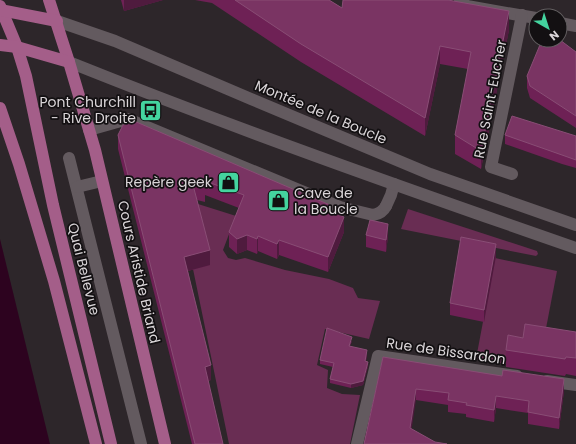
<svg xmlns="http://www.w3.org/2000/svg" width="576" height="444" viewBox="0 0 576 444" font-family="Poppins,sans-serif">
  <style>
    .green { fill: #692d53 }
    .water { fill: #2d031f }
    .lines { fill: none; stroke-linecap: round; stroke-linejoin: round }
    .lane { stroke: #635a5f; stroke-width: 12 }
    .street { stroke: #635a5f; stroke-width: 12 }
    .secondary { stroke: #635a5f; stroke-width: 12 }
    .primary { stroke: #a45e89; stroke-width: 12 }
    .wall { fill: #6e2155 }
    .shaded-wall { fill: #4f1b3e }
    .building { fill: #7a3463; stroke: #894d75 }
    .labels { text-anchor: middle; dominant-baseline: central; stroke-width: 3.5; stroke-linejoin: round; paint-order: stroke }
    .street-label { font-size: 14px; fill: #dad5d8; stroke: #131012 }
    .poi-label { font-size: 14px; fill: #dad5d8; stroke: #131012; text-anchor: end }
  </style>
  <rect width="100%" height="100%" fill="#2d262a"/>
  <g class="green">
    <polygon points="198,204 252,221 234,221 223,250 228,258 236,260 245,258 285,270 329,279 353,288 358,298 380,301 369,339 325,329 317,365 328,370 327,388 342,394 360,395 350,444 229,444 193,269"/>
    <polygon points="408,209 537,251 538,254 536,256 401,229"/>
    <polygon points="495,258 557,271 543,344 506,364 476,359"/>
  </g>
  <polygon class="water" points="0,239 50,444 0,444"/>
  <g class="lines">
    <path class="lane" d="M 89,130 L 128,119 L 340,207 L 373,215 C 379,214 383,212 386,206"/>
    <g class="street">
      <polyline points="460,0 467,6 536,18"/>
      <polyline points="560,23 576,26"/>
      <polyline points="69,158 141,444"/>
      <polyline points="512,174 491,167 522,15"/>
      <polyline points="77,187 102,181"/>
      <polyline points="386,206 391,195 394,184"/>
      <polyline points="547,381 576,385"/>
      <polyline points="357,444 378,356 517,376"/>
    </g>
    <g class="secondary">
      <polyline points="57,21 115,41 251,99 430,174 576,225"/>
      <path d="M 69,62 C 236,129 406,189 576,248"/>
    </g>
    <g class="primary">
      <polyline points="49,0 69,62 95,150 165,444"/>
      <polyline points="0,6 17,47 26,76 53,205 111,444"/>
      <polyline points="0,10 57,21"/>
      <polyline points="0,45 17,47 69,62"/>
      <polyline points="0,108 19,164 54,281 96,444"/>
    </g>
  </g>
  <g class="wall">
    <polygon points="121,0 163,0 124,11"/>
    <polygon points="195,0 329,0 342,8 509,30 481,169 455,154 455,135 468,69 440,64 425,136 301,62 212,3"/>
    <polygon points="576,52 576,128 530,98 527,88 527,76"/>
    <polygon points="118,135 330,211 344,232 328,272 279,255 277,259 258,251 257,254 247,250 237,254 229,247 229,232 239,208 205,195 205,202 197,200 210,265 188,271 211,380 208,381 223,444 192,444 118,149"/>
    <polygon points="505,135 576,136 576,168 562,164 505,144"/>
    <polygon points="366,235 388,236 386,252 366,247"/>
    <polygon points="496,256 484,322 450,315 450,303"/>
    <polygon points="576,332 576,376 566,374 565,376 506,367 506,350 523,338"/>
    <polygon points="352,341 350,346 367,355 366,361 368,366 363,385 351,388 330,383 330,379 333,367 320,364 320,360"/>
    <polygon points="383,357 564,391 559,429 528,424 528,413 496,408 494,422 466,417 466,414 448,412 448,405 416,400 364,444"/>
  </g>
  <g class="shaded-wall">
    <polygon points="124,0 163,0 124,11"/>
    <polygon points="509,11 509,30 481,169 481,151"/>
    <polygon points="440,46 440,64 425,136 425,118"/>
    <polygon points="344,217 344,232 328,272 328,257"/>
    <polygon points="388,224 388,236 386,252 386,240"/>
    <polygon points="247,235 247,250 237,254 237,239"/>
    <polygon points="258,236 258,251 257,254 257,239"/>
    <polygon points="279,240 279,255 277,259 277,244"/>
    <polygon points="496,244 496,256 484,322 484,310"/>
    <polygon points="210,250 210,265 184,272 184,257"/>
    <polygon points="367,350 367,355 365,366 365,361"/>
    <polygon points="368,362 368,366 363,385 351,388 351,384"/>
    <polygon points="211,365 211,380 205,382 205,367"/>
    <polygon points="564,379 564,391 559,429 559,418"/>
    <polygon points="416,389 416,400 410,440 410,428"/>
    <polygon points="496,396 496,408 494,422 494,410"/>
  </g>
  <g class="building">
    <polygon points="235,0 329,0 342,8 343,0 448,0 509,11 481,151 455,135 471,52 440,46 425,118 301,44"/>
    <polygon points="542,40 560,40 576,52 576,116 530,86 527,76"/>
    <polygon points="512,116 576,136 576,160 562,155 505,135"/>
    <polygon points="134,121 330,205 328,210 344,217 328,257 279,240 277,244 258,236 257,239 247,235 237,239 229,232 244,195 205,181 205,187 193,185 210,250 184,257 211,365 205,367 223,444 195,444 118,135 123,125"/>
    <polygon points="370,220 388,224 386,240 366,235"/>
    <polygon points="461,237 496,244 484,310 450,303"/>
    <polygon points="525,324 576,332 576,358 566,357 565,359 506,350 508,335 523,338"/>
    <polygon points="327,328 352,337 349,346 367,350 365,361 368,362 363,381 351,384 330,379 334,363 320,360"/>
    <polygon points="383,357 502,376 503,370 564,379 559,418 528,412 529,401 496,396 494,410 466,405 467,403 448,400 449,393 416,389 410,428 435,442 447,444 364,444"/>
  </g>
  <defs>
    <symbol id="bus-square" viewBox="-11 -11 22 22"><rect x="-9" y="-9" width="18" height="18" rx="4" fill="#44d49f" stroke="#131012"/><path d="M-5-6H5V4H4V6H2V4H-2V6H-4V4H-5ZM-3.5-4V0h7V-4ZM-3.5 1.2v1.5H-2V1.2ZM2 1.2v1.5H3.5V1.2Z" fill="#111"/></symbol>
    <symbol id="shop-square" viewBox="-11 -11 22 22"><rect x="-9" y="-9" width="18" height="18" rx="4" fill="#44d49f" stroke="#131012"/><path d="M-5-2.5h2.3a2.7 3.5 0 0 1 5.4 0H5L5.5 6h-11ZM-1.5-2.5h3a1.5 2.3 0 0 0-3 0Z" fill="#111"/></symbol>
  </defs>
  <g fill-rule="evenodd">
    <use href="#bus-square" x="138" y="98" width="25" height="25"/>
    <use href="#shop-square" x="216" y="170" width="25" height="25"/>
    <use href="#shop-square" x="266" y="188" width="25" height="25"/>
  </g>
  <g class="labels">
    <g class="street-label">
      <text transform="translate(490 99) rotate(-79)">Rue Saint-Eucher</text>
      <text transform="translate(321 112) rotate(23)">Montée de la Boucle</text>
      <text transform="translate(84 269) rotate(76)">Quai Bellevue</text>
      <text transform="translate(139 272) rotate(77)">Cours Aristide Briand</text>
      <text transform="translate(446 351) rotate(8)">Rue de Bissardon</text>
    </g>
    <g class="poi-label">
      <text x="136" y="102">Pont Churchill<tspan x="136" dy="16">- Rive Droite</tspan></text>
      <text x="212" y="182">Repère geek</text>
      <text x="294" y="193" text-anchor="start">Cave de<tspan x="294" dy="16">la Boucle</tspan></text>
    </g>
  </g>
  <g transform="translate(548 28) rotate(141)"><circle r="19" fill="#131012" stroke="#635f61"/>
  <path d="M0-3L7 15L0 10L-7 15Z" fill="#44d49f"/>
  <text y="-6" font-size="11" font-weight="bold" text-anchor="middle" fill="#dad5d8">N</text>
  </g>
</svg>
